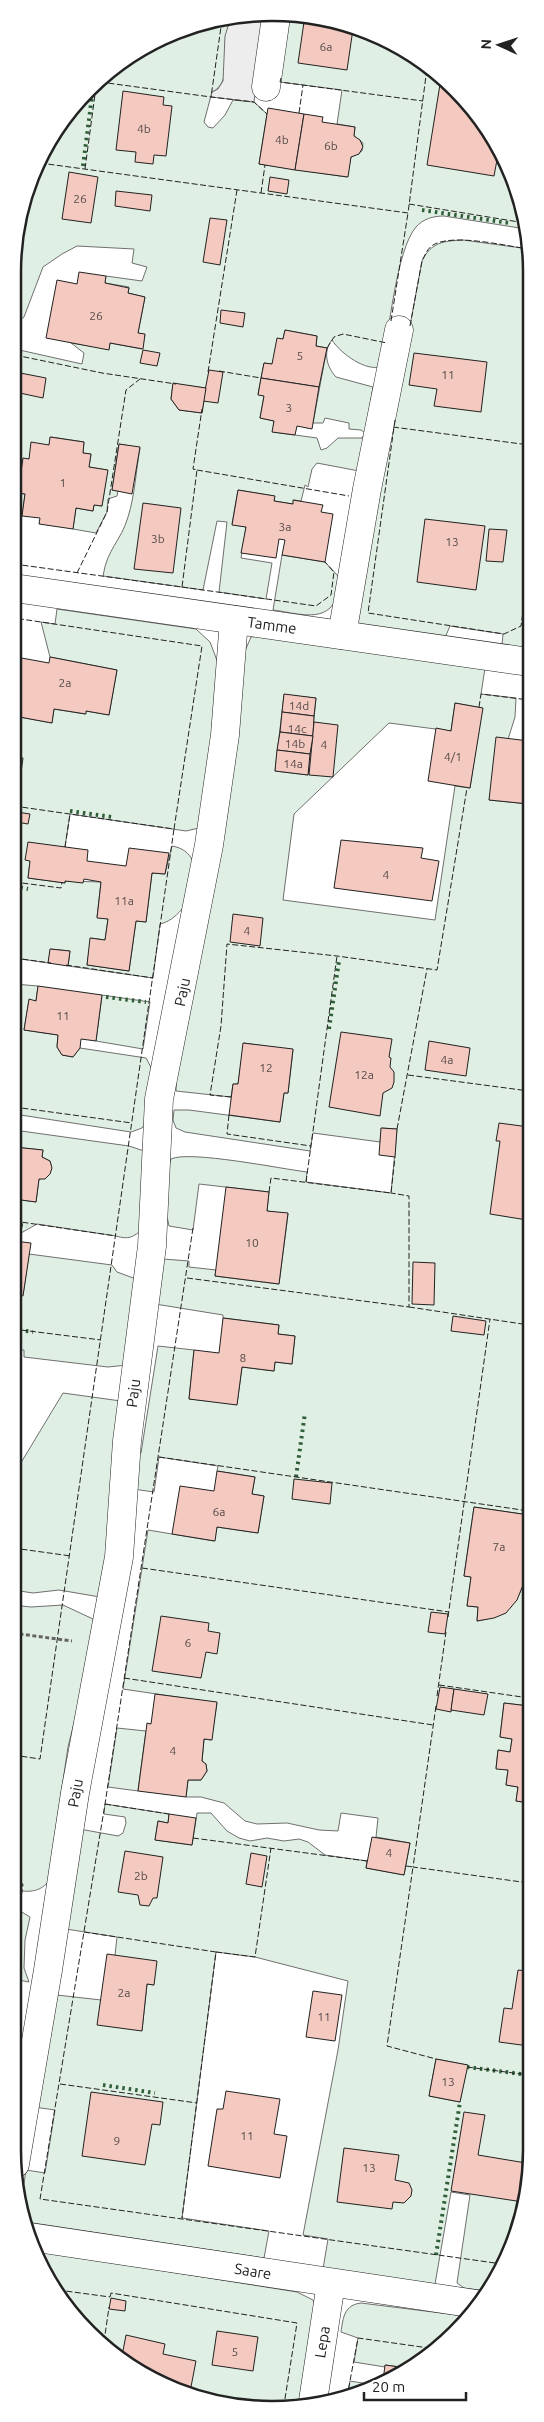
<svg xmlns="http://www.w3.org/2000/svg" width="544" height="2422" viewBox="0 0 544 2422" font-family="Ubuntu,sans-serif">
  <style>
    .green { fill: #e0efe3; stroke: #6f6f6f; fill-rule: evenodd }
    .parking { fill: #ededed; stroke: #6f6f6f }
    .building { fill: #f3c9c0; stroke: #222 }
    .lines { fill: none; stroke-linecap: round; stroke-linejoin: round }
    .street-casing { stroke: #222; stroke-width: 29 }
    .path { stroke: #646464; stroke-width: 3; stroke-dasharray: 4 2.5; stroke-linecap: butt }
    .street { stroke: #fff; stroke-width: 28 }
    .hedge { stroke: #2f5e38; stroke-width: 4; stroke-dasharray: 2.5 4; stroke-linecap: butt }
    .fence { stroke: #222; stroke-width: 1; stroke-dasharray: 6 2.5; stroke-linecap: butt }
    .labels { text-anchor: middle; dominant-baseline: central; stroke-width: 4; stroke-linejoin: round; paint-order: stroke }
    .number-label { font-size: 12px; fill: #564c4a }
    .street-label { font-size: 15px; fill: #222; stroke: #fff }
    .rim { fill: none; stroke: #222; stroke-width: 2.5 }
  </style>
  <rect width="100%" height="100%" fill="#fff"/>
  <g class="green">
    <path d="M 306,15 L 387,39 L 456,89 L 505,157 L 526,229 L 444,216 C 433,216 423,219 416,227 C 396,250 389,334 382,366 C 367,373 340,353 332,340 C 323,351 326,366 336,377 L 373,387 L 359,471 L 317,463 L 312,469 L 308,487 L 305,485 L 301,501 L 294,500 L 293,504 L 274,501 L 274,496 L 238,490 L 232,524 L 246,527 L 241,558 L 272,563 L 266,599 L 219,592 L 227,522 L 217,521 L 203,590 L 103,576 C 107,549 121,541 128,517 C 135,495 136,470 140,448 L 119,444 L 112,490 L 118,491 L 117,496 L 108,499 L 107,512 L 96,533 L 73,529 L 76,508 L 93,511 L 94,505 L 102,506 L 107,470 L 89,467 L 91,454 L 83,453 L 84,442 L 51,437 L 49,445 L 29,459 L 23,459 L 18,493 L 25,494 L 22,516 L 14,514 L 15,349 L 82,364 L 84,353 L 71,343 L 109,349 L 110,343 L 142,349 L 145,335 L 138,333 L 145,297 L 128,293 L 129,287 L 105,283 L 106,276 L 142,281 L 147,267 L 132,263 L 134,249 L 77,246 L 62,254 L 43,267 L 24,317 L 15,324 L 15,238 L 47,142 L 114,66 L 205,21 L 230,20 C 229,25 227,30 226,35 C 222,53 232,83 212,92 L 204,122 L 208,127 L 213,128 L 225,115 L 233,100 L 254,102 L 267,114 L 259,164 L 347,177 L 351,157 L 362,151 L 363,143 L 354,136 L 355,127 L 337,124 L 342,90 L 280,82 L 285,16 ZM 285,330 L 317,336 L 316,346 L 327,348 L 313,423 L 323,423 L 325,418 L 349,423 L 349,429 L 361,430 L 365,433 L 362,438 L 338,438 L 327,448 L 321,450 L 317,438 L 273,432 L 274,421 L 260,418 L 264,396 L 258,394 L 264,363 L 272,364 L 283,339 ZM 173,384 L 206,388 L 202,413 L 179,410 L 171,399 Z"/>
    <path d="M 463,240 L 529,249 L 529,599 L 525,648 L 502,645 L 503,634 L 450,626 L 444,640 L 358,625 L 355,622 L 422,261 C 431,242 444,241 463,240 Z"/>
    <path d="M 282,555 L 325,562 L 339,577 C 338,584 338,595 335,601 C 324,624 292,612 273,610 Z"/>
    <polygon points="14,604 19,605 14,670"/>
    <path d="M 57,609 L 196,629 L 210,642 L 218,663 L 217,706 L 199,828 L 186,831 L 70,814 L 65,847 L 30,861 L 28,878 L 65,883 L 65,881 L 101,882 L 97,917 L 108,919 L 105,940 L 91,938 L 87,965 L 129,971 L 136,921 L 146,922 L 152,873 L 165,874 L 172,846 C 214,853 192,917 160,924 L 153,978 L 68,966 L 70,951 L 51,949 L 48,963 L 14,958 L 14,716 L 52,723 L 54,709 L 85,714 L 86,711 L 109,715 L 117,670 L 50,657 L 41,622 L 55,624 Z"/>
    <path d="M 259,636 L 485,668 L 481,694 L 516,698 L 515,717 L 489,800 L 529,804 L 529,1105 L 525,1104 L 525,1114 L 529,1116 L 529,1515 L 474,1507 L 464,1576 L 471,1577 L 467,1606 L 478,1607 L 477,1621 C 501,1617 515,1609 523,1585 L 529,1586 L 529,1706 L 504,1703 L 500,1737 L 512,1739 L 510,1752 L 498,1750 L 496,1768 L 508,1770 L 506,1785 L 518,1787 L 516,1801 L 529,1803 L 529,2184 L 497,2280 L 487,2291 L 464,2288 L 457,2283 L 470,2195 L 451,2192 L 435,2284 L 323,2269 L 328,2239 L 303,2235 L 338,2050 L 348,1981 L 255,1957 L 216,1952 L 182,2218 L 269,2231 L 264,2258 L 33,2223 L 26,2220 L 22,2196 L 26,2170 L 45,2173 L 55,2110 L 34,2107 L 57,1995 L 101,2000 L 142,2030 L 147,1984 L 154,1985 L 115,1955 L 117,1937 L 66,1929 L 79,1831 L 85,1830 L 118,1836 L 123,1833 L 126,1823 L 125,1817 L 104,1814 L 105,1804 L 169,1814 L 168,1823 L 158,1821 L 155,1840 L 192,1845 L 197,1813 L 211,1813 L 227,1831 L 239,1838 L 250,1841 L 267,1838 L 284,1841 L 299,1839 L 308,1842 L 325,1855 L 367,1861 L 366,1868 L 404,1875 L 410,1843 L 376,1837 L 378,1818 L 341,1813 L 338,1831 L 319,1830 L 287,1823 L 257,1824 L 245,1821 L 224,1803 L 201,1797 L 186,1797 L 188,1780 L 201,1780 L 207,1771 L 206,1764 L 202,1761 L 204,1739 L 211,1740 L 217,1703 L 123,1689 L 148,1530 L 214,1541 L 217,1527 L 258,1533 L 264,1496 L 252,1494 L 255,1477 L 217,1471 L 218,1466 L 159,1457 L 154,1492 L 133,1489 L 136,1452 L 141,1453 L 158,1346 L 194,1350 L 189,1399 L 237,1404 L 242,1367 L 274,1371 L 275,1362 L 292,1364 L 295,1336 L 278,1334 L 279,1325 L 223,1318 L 223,1315 L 155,1304 L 163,1259 L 189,1261 L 189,1267 L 216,1270 L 215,1276 L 279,1284 L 288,1214 L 267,1211 L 269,1192 L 199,1184 L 193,1230 L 169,1226 C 164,1206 164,1178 171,1159 C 189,1150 282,1169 307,1172 L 306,1182 L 391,1193 L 397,1129 L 382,1128 L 380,1142 L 313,1133 L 310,1151 L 185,1132 L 176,1128 L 173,1120 L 174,1110 L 189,1110 L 280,1122 L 284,1093 L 288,1093 L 293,1050 L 244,1043 L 238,1084 L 233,1084 L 231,1097 L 176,1091 L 177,1061 L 244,653 L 251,637 ZM 284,695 L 316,698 L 308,775 L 275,771 ZM 455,703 L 482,708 L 470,788 L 455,786 L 435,920 L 283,900 L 294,814 L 389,723 L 451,731 ZM 436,2059 L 467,2065 L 460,2102 L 429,2096 Z"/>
    <polygon points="14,984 38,986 36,1001 29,1000 24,1030 58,1035 57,1047 62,1055 73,1057 80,1048 146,1058 153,1071 146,1122 142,1128 131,1132 14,1114"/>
    <polygon points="102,995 150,1002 143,1049 96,1041"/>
    <path d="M 14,1130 L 129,1146 L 144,1151 L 143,1229 C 133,1237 129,1240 116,1236 L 37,1224 L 14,1237 L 14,1199 L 36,1202 L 39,1179 C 50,1178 53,1171 50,1161 L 42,1157 L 43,1150 L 14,1147 Z"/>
    <polygon points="29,1254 112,1265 117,1272 136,1279 127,1365 108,1367 24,1357 24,1350 19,1350 16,1367 13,1366 14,1294 23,1295"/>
    <polygon points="63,1393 121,1401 110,1569 100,1597 59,1590 33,1593 13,1590 13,1476"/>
    <path d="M 13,1605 L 31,1607 L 63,1605 L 93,1619 L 98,1626 L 68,1747 L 48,1882 C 39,1893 27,1892 13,1890 Z"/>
    <polygon points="117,1728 146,1731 138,1791 108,1787"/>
    <polygon points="13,1902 20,1903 20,1911 30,1917 25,1940 24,1968 29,1982 13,1979"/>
    <polygon points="33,2250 297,2292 313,2300 316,2306 305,2402 255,2409 157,2383 77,2321"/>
    <path d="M 361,2303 L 465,2316 L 430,2356 L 407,2368 L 386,2365 L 385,2367 L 354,2362 L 358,2338 L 341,2332 C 343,2318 344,2305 361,2303 Z"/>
    <polygon points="350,2381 375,2385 355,2396 347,2397"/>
  </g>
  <polygon class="parking" points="265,17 254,102 211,97 212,92 218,89 223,81 225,36 230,20"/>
  <g class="building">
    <polygon points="305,15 353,29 347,70 298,63"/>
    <polygon points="441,78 456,89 499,149 494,176 427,165"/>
    <polygon points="123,91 164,97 163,105 172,106 166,156 154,155 153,164 135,162 136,152 116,150"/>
    <polygon points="268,108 304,114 295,170 259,164"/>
    <polygon points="304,114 323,117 322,122 355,127 354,136 360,140 363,147 359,154 351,157 348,177 295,170"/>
    <polygon points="69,172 98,177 91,223 62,219"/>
    <polygon points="270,177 289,180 287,194 268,191"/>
    <polygon points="116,191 152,195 150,211 115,206"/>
    <polygon points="210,218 227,220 220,265 203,262"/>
    <polygon points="79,272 106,276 105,283 129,288 128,293 145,297 138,333 145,334 143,349 110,343 109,350 46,338 57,280 77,284"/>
    <polygon points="221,310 245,313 243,327 220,323"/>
    <polygon points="285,330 317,336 316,346 327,348 319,387 261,378 264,363 272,364 277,338 283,339"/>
    <polygon points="143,350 160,353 157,366 140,363"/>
    <polygon points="414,353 487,362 481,412 434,406 437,389 409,385"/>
    <polygon points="209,370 223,372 218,403 203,401"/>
    <polygon points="15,372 46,378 43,398 15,392"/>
    <polygon points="261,378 319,387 312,429 297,426 295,435 272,432 274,421 260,418 264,396 258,395"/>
    <polygon points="173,383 206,388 202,413 179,410 171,399"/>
    <polygon points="50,437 84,442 83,453 91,454 89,467 108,470 102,506 94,505 93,511 76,508 73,529 39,524 40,518 22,516 25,494 18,493 23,458 29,459 31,442 49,445"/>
    <polygon points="119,444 140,447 132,494 112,490"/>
    <polygon points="238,490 275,496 274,501 293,504 293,500 323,505 321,512 333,514 325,562 282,555 285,540 279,539 276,558 241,553 246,527 232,525"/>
    <polygon points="143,503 181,508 173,573 134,569"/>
    <polygon points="425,519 485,526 476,590 417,582"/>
    <polygon points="489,529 507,530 503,562 486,561"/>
    <polygon points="16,657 49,663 50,657 117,670 109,715 86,711 86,714 54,709 52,723 14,716"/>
    <polygon points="284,694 316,698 314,716 282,712"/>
    <polygon points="455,703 483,708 470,788 428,781 436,728 451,731"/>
    <polygon points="282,712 314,716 313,736 280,732"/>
    <polygon points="314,722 338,725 333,777 309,775"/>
    <polygon points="280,732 313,736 310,754 277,750"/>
    <polygon points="496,737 529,741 529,804 489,800"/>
    <polygon points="277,750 310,754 308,775 275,771"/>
    <polygon points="14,757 23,758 18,794 14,794"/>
    <polygon points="17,812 30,814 28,824 16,822"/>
    <polygon points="341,840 423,848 421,858 439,861 432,901 334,888"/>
    <polygon points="28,842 88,850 87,861 126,866 129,848 169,853 165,874 152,873 146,922 136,921 129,971 87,965 90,938 105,940 108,919 97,918 101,882 84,879 83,883 65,881 65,883 28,878 30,861 25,860"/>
    <polygon points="233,914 263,918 260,946 230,942"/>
    <polygon points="50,949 70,951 68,966 48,963"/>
    <polygon points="38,986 102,995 96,1041 81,1039 80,1048 73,1057 62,1055 57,1047 58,1035 24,1030 29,999 36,1001"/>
    <polygon points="341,1032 392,1039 389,1057 391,1058 390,1067 394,1072 394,1082 392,1088 383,1093 380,1116 329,1107"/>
    <polygon points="429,1041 470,1048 466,1076 425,1070"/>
    <polygon points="243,1043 293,1049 288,1093 284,1093 280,1122 229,1115 233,1084 238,1084"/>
    <polygon points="499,1123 529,1127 527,1220 490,1214 500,1141 496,1141"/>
    <polygon points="381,1128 397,1129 395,1157 379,1155"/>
    <polygon points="14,1147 43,1150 42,1157 50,1161 52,1168 50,1174 45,1179 39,1179 36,1202 14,1199"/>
    <polygon points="226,1187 269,1192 267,1211 288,1213 279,1284 215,1276"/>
    <polygon points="14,1241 31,1243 23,1296 14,1294"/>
    <polygon points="413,1262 435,1263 434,1305 412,1304"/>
    <polygon points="453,1316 486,1321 484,1335 451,1331"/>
    <polygon points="223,1318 279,1325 278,1334 295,1336 292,1364 275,1362 274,1371 242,1367 237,1405 189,1399 194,1350 219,1353"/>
    <polygon points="217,1471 255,1477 252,1494 264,1496 258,1533 217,1527 215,1541 172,1534 180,1486 214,1491"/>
    <polygon points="294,1479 332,1483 330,1504 292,1499"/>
    <polygon points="474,1507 529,1515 529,1586 523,1585 517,1600 506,1613 494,1618 477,1621 478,1607 467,1606 471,1577 464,1576"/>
    <polygon points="431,1612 448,1614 445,1634 428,1632"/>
    <polygon points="161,1616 209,1623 208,1631 220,1633 217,1654 206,1652 201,1678 152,1671"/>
    <polygon points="440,1687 454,1689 451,1712 436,1709"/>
    <polygon points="454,1689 488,1694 484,1715 451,1710"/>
    <polygon points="155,1694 217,1702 212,1740 204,1739 202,1761 206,1764 207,1771 201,1780 188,1780 186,1797 138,1791 146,1731 147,1723 151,1724"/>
    <polygon points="504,1703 529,1706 529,1803 516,1801 518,1787 506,1785 508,1770 496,1769 498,1750 510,1752 512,1739 500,1737"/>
    <polygon points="169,1814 196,1818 192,1845 155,1840 158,1821 168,1823"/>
    <polygon points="372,1837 410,1843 404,1875 366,1868"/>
    <polygon points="125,1851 163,1857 157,1898 153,1898 149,1906 140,1905 138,1895 118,1892"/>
    <polygon points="251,1853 267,1856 262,1887 246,1884"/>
    <polygon points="107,1954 157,1961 154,1985 147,1984 142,2031 97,2025"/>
    <polygon points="518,1970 529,1971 529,2046 499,2042 504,2008 512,2009"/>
    <polygon points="313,1991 342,1995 335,2041 306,2037"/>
    <polygon points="436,2059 468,2065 460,2102 429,2096"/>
    <polygon points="226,2091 280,2099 274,2134 287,2136 280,2178 208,2166 217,2109 223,2109"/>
    <polygon points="91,2092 163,2102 160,2125 152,2124 145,2165 82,2156"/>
    <polygon points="464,2112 485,2115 478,2155 526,2163 522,2183 529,2184 523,2202 451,2191"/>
    <polygon points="344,2148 399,2155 395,2180 409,2183 412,2190 411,2196 404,2203 393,2202 392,2209 337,2202"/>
    <polygon points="111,2298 126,2301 125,2311 109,2309"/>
    <polygon points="217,2331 258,2337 253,2371 212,2365"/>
    <polygon points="126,2335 165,2344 163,2354 196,2361 190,2392 157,2383 122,2356"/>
    <polygon points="385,2365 407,2368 383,2381"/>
  </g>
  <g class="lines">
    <defs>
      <g id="street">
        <polyline points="266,87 276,17"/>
        <polyline points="14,588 529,662"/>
        <polyline points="342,635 367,489 399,330"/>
        <polyline points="15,2164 48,1970 75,1793 119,1557 127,1441 152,1246 159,1099 209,845 225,735 234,620"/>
        <polyline points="30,2237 476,2304"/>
        <polyline points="313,2401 331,2283"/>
      </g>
    </defs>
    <use href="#street" class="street-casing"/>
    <polyline class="path" points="13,1633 72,1641"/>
    <use href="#street" class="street"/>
    <g class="hedge">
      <polyline points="83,166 92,96"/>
      <polyline points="422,210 509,223"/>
      <polyline points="14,644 18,620"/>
      <polyline points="70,811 112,817"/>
      <polyline points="14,886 28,889"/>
      <polyline points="106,997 146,1002"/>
      <polyline points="329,1029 339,961"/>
      <polyline points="14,1224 27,1226"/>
      <polyline points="13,1329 33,1332"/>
      <polyline points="296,1477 305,1413"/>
      <polyline points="467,2067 529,2075"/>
      <polyline points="103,2085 155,2093"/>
      <polyline points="436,2255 460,2102"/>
    </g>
    <g class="fence">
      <polyline points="222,20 211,97 254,102 267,114"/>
      <polyline points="281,78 280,82 423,101"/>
      <polyline points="100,82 211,97"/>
      <polyline points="299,113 303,85"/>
      <polyline points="40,163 408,213 427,68"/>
      <polyline points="85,169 96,87"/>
      <polyline points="261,193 265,165"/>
      <polyline points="409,204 525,223"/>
      <polyline points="391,321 408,213"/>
      <path d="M 410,326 L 422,261 C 425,255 427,249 433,245 C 453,233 506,246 529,249"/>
      <polyline points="327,348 334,337 343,334 387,343"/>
      <polyline points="15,355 102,373 176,384"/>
      <polyline points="219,371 261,378"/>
      <polyline points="208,372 237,190"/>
      <polyline points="395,420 368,613 504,634 521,626 529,570"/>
      <polyline points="393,427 529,445"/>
      <polyline points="197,470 349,496"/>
      <polyline points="14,564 182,587 197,470 193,469 202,409"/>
      <polyline points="77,573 107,512 126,390 140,379"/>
      <polyline points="182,587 316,606 331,595 334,572 325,562"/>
      <polyline points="14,633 17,618"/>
      <polyline points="479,707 481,694 529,700"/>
      <polyline points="14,806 174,829 202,646 14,618"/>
      <polyline points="65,847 70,814"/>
      <polyline points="14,882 61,888 62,882"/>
      <polyline points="14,958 51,963"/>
      <polyline points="66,965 153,978"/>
      <polyline points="408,1075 529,1091"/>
      <polyline points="231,1097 210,1095 221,1026 227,944 337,956 437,970 467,788"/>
      <polyline points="14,1107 132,1123"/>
      <polyline points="229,1115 227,1134 311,1146"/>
      <polyline points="397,1129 427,969"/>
      <polyline points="306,1182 337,956"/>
      <polyline points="269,1192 271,1178 391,1193 395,1157"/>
      <polyline points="14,1221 116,1236"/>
      <polyline points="193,1228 105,1804 40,2199 502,2264"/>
      <polyline points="187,1278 409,1307 409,1196 391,1193"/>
      <polyline points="409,1307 529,1325"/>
      <polyline points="13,1329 101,1340"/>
      <polyline points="159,1457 529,1511"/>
      <polyline points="13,1548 71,1556"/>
      <polyline points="142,1568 449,1612"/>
      <polyline points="448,1617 490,1319"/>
      <polyline points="124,1678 433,1725"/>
      <polyline points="439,1685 529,1698"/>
      <polyline points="437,1696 446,1632"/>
      <polyline points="436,1706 413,1867 529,1883"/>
      <polyline points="13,1755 40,1759 174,829"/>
      <polyline points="105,1804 169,1814"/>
      <polyline points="193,1838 367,1861"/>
      <polyline points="406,1866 413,1867 387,2046 436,2059"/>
      <polyline points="84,1932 216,1952 182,2218"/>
      <polyline points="216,1952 255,1957 271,1848"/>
      <polyline points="13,1954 23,1884 13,1883"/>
      <polyline points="467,2067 529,2075"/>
      <polyline points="60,2084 197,2103"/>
      <polyline points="58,2290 110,2297"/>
      <polyline points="110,2297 111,2293 297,2323 284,2405"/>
      <polyline points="104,2342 109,2307"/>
      <polyline points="347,2397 358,2338 436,2349"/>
    </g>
  </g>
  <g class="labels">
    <g class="number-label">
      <text x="326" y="46">6a</text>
      <text x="144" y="128">4b</text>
      <text x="282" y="139">4b</text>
      <text x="331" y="145">6b</text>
      <text x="80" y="198">26</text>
      <text x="96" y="315">26</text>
      <text x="300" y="355">5</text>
      <text x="448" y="374">11</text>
      <text x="289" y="407">3</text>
      <text x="63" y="482">1</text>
      <text x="285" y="526">3a</text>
      <text x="158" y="538">3b</text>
      <text x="452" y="541">13</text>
      <text x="65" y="682">2a</text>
      <text x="299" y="705">14d</text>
      <text x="297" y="728">14c</text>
      <text x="295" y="743">14b</text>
      <text x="324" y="744">4</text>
      <text x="453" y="756">4/1</text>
      <text x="293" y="763">14a</text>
      <text x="386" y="874">4</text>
      <text x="124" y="900">11a</text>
      <text x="247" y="930">4</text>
      <text x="63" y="1015">11</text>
      <text x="447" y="1059">4a</text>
      <text x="266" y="1067">12</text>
      <text x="364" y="1074">12a</text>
      <text x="252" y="1242">10</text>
      <text x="243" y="1357">8</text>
      <text x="219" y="1511">6a</text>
      <text x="499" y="1546">7a</text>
      <text x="188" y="1642">6</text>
      <text x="173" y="1750">4</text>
      <text x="389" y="1852">4</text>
      <text x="141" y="1875">2b</text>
      <text x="124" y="1992">2a</text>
      <text x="324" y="2016">11</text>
      <text x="448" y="2081">13</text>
      <text x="247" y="2135">11</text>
      <text x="117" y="2140">9</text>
      <text x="369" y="2167">13</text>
      <text x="235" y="2351">5</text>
    </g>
    <g class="street-label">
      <text transform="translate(272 625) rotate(8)">Tamme</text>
      <text transform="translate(182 992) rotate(-78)">Paju</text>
      <text transform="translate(133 1393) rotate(-83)">Paju</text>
      <text transform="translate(75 1793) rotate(-80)">Paju</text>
      <text transform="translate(253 2271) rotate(9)">Saare</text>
      <text transform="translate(322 2342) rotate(-81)">Lepa</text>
    </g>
  </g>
  <path d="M0 0H544V2422H0ZM272 21H272A251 251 0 0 1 523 272V2150A251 251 0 0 1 272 2401H272A251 251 0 0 1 21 2150V272A251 251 0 0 1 272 21Z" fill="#fff" fill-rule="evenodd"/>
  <path class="rim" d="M272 21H272A251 251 0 0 1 523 272V2150A251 251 0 0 1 272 2401H272A251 251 0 0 1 21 2150V272A251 251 0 0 1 272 21Z"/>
  <g transform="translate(499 45) rotate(273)" stroke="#ffffff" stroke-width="4" paint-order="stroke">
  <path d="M0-4L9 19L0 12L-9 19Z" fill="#222222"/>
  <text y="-8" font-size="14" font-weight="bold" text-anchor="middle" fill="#222222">N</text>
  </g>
  <path d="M364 2392v8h102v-8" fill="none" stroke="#222222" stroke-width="2.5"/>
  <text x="372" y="2392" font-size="15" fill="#222222" stroke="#ffffff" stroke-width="4" paint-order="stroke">20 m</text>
</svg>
